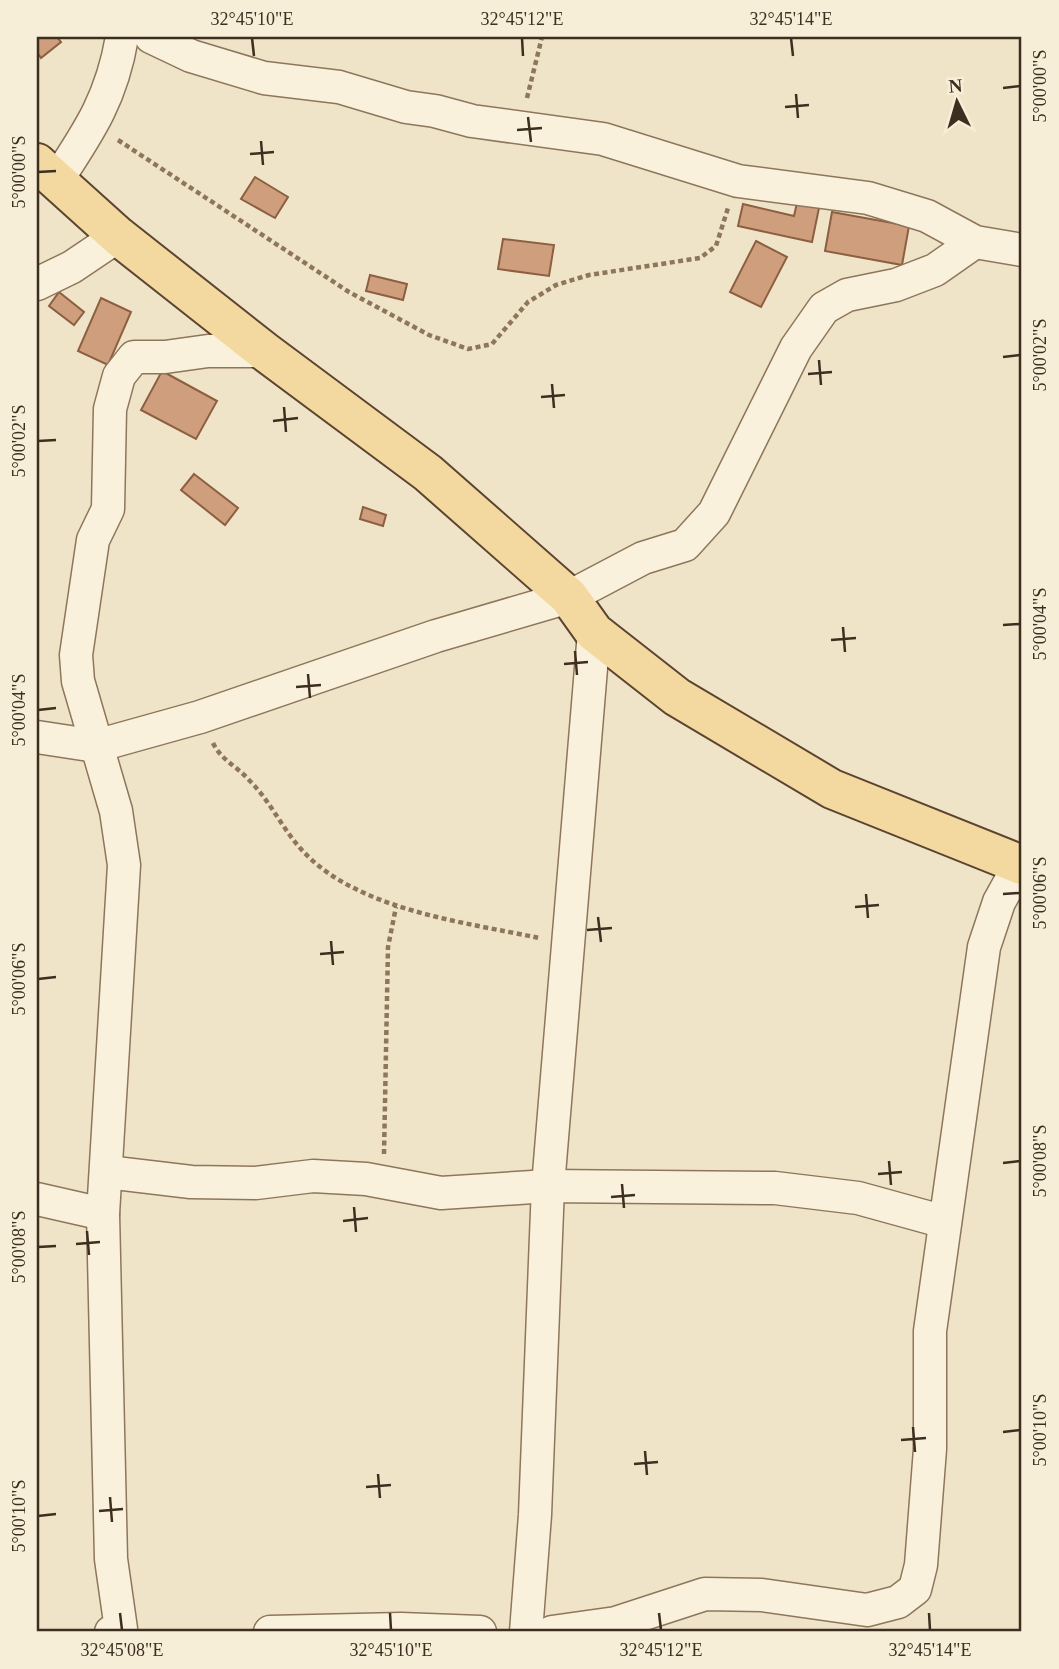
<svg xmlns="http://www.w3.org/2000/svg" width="1059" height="1669" viewBox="0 0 1059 1669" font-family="'Times New Roman',serif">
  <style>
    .building { fill: #cf9f7d; stroke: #8d5f41; stroke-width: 2 }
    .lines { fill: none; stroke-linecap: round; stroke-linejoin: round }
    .minor-casing { stroke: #8d765c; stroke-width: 35 }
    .major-casing { stroke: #5b4430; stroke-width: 42 }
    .path { stroke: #8d765c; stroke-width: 4.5; stroke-dasharray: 5 3.5; stroke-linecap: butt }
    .minor { stroke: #faf1dc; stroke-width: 32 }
    .major { stroke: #f3d9a0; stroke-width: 38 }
    .ticks { fill: none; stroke: #3d2e20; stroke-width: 2.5 }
    .neatline { fill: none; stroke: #3d2e20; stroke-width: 2.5 }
    .ticks-label { font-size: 18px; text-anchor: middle; fill: #3d2e20 }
  </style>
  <rect width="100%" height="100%" fill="#f0e4c8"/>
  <g class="building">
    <polygon points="37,37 57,37 61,42 41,58 37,52"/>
    <polygon points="255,177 288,197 275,218 241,199"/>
    <polygon points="798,198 820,203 812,242 738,226 743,204 794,216"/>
    <polygon points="832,212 909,226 902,265 825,251"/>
    <polygon points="503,239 554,245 549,276 498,269"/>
    <polygon points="756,241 787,257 761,307 730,292"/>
    <polygon points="370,275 407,284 403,300 366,291"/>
    <polygon points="59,292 84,312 74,325 49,306"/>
    <polygon points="101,298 131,312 108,365 78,351"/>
    <polygon points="162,371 217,401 196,439 141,410"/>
    <polygon points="194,474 238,508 225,525 181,490"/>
    <polygon points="363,507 386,515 383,526 360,519"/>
  </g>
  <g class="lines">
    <defs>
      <g id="minor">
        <polyline points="151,37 191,56 264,78 339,87 406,107 435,111 472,121 603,139 738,181 868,198 927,216 975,242 1022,250"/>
        <path d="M 57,180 C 90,130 112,97 122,37"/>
        <polyline points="37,284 72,267 118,236"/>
        <polyline points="37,737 96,746 200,717 436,636 569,597 643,558 685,545 714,513 796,348 824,308 847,295 896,285 935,270 975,242"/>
        <polyline points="107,1172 191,1182 256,1183 313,1176 366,1179 441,1193 548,1186 775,1188 858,1198 945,1222"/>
        <polyline points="37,1199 103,1214"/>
        <polyline points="111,1632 121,1629 111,1559 103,1214 124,865 116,811 78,681 76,655 93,540 108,509 110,409 119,376 134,357 165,357 208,351 264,351"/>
        <polyline points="270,1632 401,1629 480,1632"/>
        <polyline points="526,1632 535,1515 548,1186 594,632"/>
        <polyline points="552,1632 616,1623 705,1594 762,1595 867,1610 898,1602 915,1589 921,1565 930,1449 930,1331 984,947 999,902 1020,864"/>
      </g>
      <polyline id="major" points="37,163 118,236 264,351 428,473 569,597 594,632 677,697 832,789 1022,865"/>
    </defs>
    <use href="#minor" class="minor-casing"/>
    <use href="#major" class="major-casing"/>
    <g class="path">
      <polyline points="527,98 542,37"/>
      <polyline points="118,140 349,292 429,335 468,349 492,344 528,302 556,285 589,275 700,258 716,246 728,208"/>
      <path d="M 213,743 C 221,760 238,767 250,781 C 270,801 282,828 301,849 C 355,910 464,922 539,938"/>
      <polyline points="384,1154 388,947 396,907"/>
    </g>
    <use href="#minor" class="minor"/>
    <use href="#major" class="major"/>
  </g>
  <path class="ticks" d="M 252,38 L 254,56M 522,38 L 523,56M 791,38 L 793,56M 1003,88 L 1020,86M 796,94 L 798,118M 785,107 L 809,105M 528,117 L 531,142M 517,130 L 542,128M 261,141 L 263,165M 250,154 L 274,152M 38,172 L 56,171M 1003,357 L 1020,355M 819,360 L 821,385M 808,374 L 832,372M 552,384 L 554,408M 541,397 L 565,395M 284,407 L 286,432M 273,421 L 298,418M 38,441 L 56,440M 1003,625 L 1020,624M 843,627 L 845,652M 831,640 L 856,638M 575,651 L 577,675M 564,664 L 588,662M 308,674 L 310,698M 296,687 L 321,685M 38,710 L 56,708M 866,894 L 868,918M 1003,894 L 1020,893M 855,907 L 879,905M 598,917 L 601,942M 587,930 L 612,928M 331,941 L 333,965M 320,954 L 344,952M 38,979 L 56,977M 889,1161 L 891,1185M 1003,1163 L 1020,1161M 878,1174 L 902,1172M 622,1184 L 624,1208M 611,1197 L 635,1195M 354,1207 L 356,1232M 343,1221 L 368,1218M 87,1231 L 89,1255M 76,1244 L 100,1242M 38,1247 L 56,1246M 913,1427 L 915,1452M 1003,1432 L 1020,1430M 901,1440 L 926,1438M 645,1451 L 647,1475M 634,1464 L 658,1462M 378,1474 L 380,1498M 366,1487 L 391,1485M 110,1497 L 112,1522M 99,1511 L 123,1509M 38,1516 L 56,1514M 120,1613 L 122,1630M 390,1613 L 391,1630M 659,1613 L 661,1630M 929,1613 L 930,1630"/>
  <rect width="1059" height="1669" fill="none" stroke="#f7eed8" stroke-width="77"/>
  <g transform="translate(957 102) rotate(355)" stroke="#f7eed8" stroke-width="5" paint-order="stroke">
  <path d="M0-5L12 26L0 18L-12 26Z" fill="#3d2e20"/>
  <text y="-10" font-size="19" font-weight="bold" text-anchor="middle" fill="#3d2e20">N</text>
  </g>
  <rect x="38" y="38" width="982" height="1592" class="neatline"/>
  <g class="ticks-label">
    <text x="252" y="25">32°45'10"E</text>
    <text x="522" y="25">32°45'12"E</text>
    <text x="791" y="25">32°45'14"E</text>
    <text transform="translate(1040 86) rotate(-90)" y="6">5°00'00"S</text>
    <text transform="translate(19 172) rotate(-90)" y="6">5°00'00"S</text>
    <text transform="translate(1040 355) rotate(-90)" y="6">5°00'02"S</text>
    <text transform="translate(19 441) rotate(-90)" y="6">5°00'02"S</text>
    <text transform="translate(1040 624) rotate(-90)" y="6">5°00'04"S</text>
    <text transform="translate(19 710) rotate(-90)" y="6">5°00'04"S</text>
    <text transform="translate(1040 893) rotate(-90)" y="6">5°00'06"S</text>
    <text transform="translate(19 979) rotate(-90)" y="6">5°00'06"S</text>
    <text transform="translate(1040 1161) rotate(-90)" y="6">5°00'08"S</text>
    <text transform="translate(19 1247) rotate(-90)" y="6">5°00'08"S</text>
    <text transform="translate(1040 1430) rotate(-90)" y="6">5°00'10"S</text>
    <text transform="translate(19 1516) rotate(-90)" y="6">5°00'10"S</text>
    <text x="122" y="1656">32°45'08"E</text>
    <text x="391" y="1656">32°45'10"E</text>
    <text x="661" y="1656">32°45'12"E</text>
    <text x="930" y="1656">32°45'14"E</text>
  </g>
</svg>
